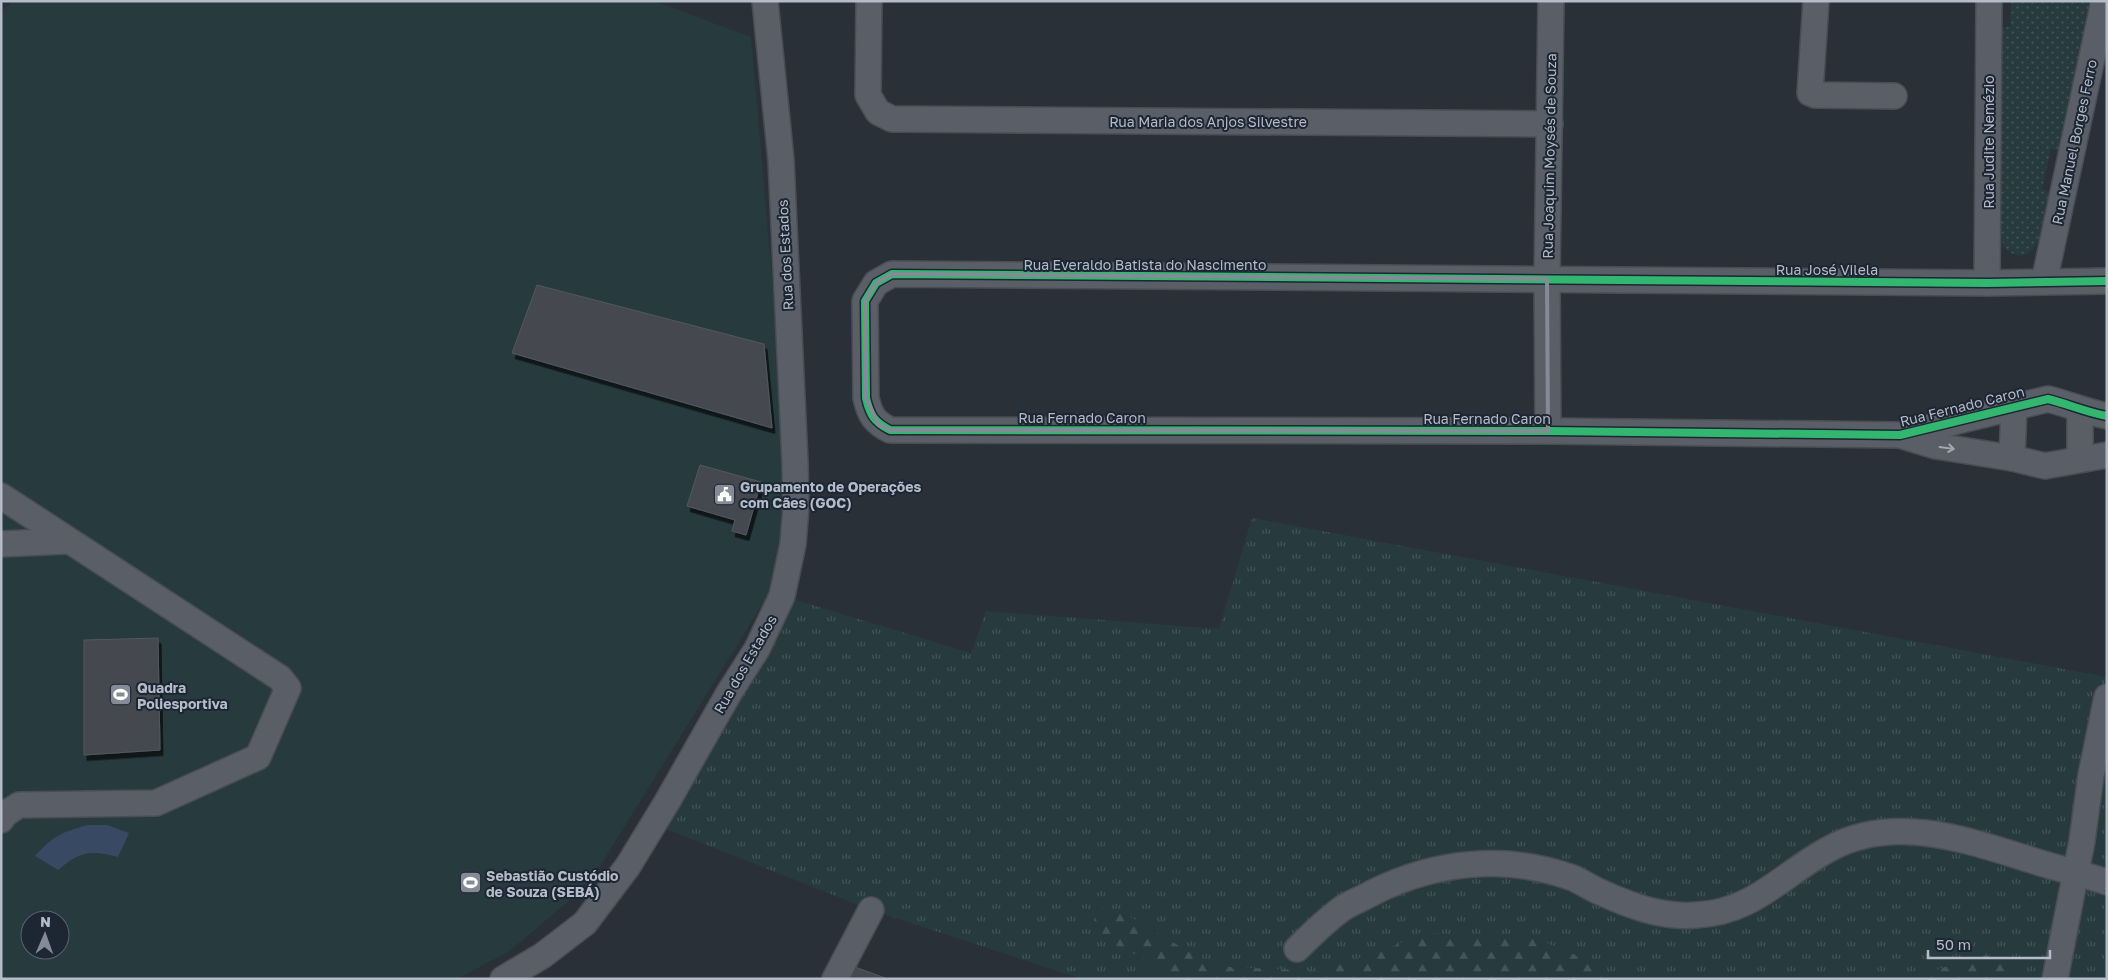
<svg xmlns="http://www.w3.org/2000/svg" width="2108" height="980" viewBox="0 0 2108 980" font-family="'Golos Text',sans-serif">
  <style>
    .grass { fill: url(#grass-tufts) }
    .forest { fill: url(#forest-firs) }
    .park { fill: url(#park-dots) }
    .garden { fill: #273a3e; fill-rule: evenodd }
    .water { fill: #384963 }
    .building { fill: #444950; stroke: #52575f; filter: url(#shadow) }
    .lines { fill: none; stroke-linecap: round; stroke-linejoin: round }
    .minor-casing { stroke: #484c53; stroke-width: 28 }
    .minor { stroke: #5a5e66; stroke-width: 25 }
    .cycleway-casing { stroke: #1d2633; stroke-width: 11 }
    .cycleway { stroke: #33b770; stroke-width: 8 }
    .oneway { stroke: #a2a9b5 }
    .marked { fill: none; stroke: #848b96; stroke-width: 4; stroke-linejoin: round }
    .labels { text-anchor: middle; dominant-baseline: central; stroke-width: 4; stroke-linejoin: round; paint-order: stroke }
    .street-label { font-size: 14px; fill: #b4bcc9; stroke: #1d2633 }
    .poi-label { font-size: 14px; font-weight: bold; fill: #b4bcc9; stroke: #1d2633; text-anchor: start }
  </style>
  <defs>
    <pattern id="grass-tufts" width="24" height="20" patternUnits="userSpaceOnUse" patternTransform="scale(1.25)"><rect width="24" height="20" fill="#273a3e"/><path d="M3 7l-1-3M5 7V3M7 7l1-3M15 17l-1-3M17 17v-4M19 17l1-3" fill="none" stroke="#445559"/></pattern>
    <pattern id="forest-firs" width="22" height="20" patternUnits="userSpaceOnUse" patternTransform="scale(1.25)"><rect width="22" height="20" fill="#273a3e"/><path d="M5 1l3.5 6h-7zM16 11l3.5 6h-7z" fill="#445559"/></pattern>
    <pattern id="park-dots" width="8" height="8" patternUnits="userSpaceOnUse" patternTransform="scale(1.25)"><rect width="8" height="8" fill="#273a3e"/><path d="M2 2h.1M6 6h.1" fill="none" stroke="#445559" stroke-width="1.8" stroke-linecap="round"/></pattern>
    <filter id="shadow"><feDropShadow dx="3" dy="5.5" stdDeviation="0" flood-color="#0009"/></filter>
  </defs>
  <rect width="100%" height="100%" fill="#2a3038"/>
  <polygon class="grass" points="1252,518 2107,677 2107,979 1082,979 871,910 654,824 779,595 971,653 986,611 1219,629"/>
  <g class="forest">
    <polygon points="1095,907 1124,913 1204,961 1228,967 1320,971 1394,946 1419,933 1535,938 1587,960 1613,979 1164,979 1142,957 1118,947 1094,926"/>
    <polygon points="1979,955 2008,957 2007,979 1911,979"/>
  </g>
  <path class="park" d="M 2011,1 L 2096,1 L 2061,151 L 2051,149 L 2042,189 L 2051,192 C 2047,209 2042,265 2013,254 C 2005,251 2002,243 2001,235 L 2000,27 L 2010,27 Z"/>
  <path class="garden" d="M 13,1 L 654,1 L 751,37 L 779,358 L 786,511 L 777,574 L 767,597 L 600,866 L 570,900 L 508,952 L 457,979 L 1,979 L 1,11 ZM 30,920 L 60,920 L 60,950 L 30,950 Z"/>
  <path class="water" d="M 88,825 L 107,825 L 129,833 L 118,857 C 88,850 81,851 58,870 L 35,856 C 53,836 62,832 88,825 Z"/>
  <g class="building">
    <polygon points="537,285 764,344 772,428 512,353"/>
    <polygon points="700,465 761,482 746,535 732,531 735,520 687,506"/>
    <polygon points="158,638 160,750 84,755 84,640"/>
    <polygon points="852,966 888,979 845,979"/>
  </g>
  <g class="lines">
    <defs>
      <g id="minor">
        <polyline points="869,1 868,95 878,112 892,119 1550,124"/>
        <polyline points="1816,1 1810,93 1815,95 1894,96"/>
        <path d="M 2107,281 L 1987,283 L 892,274 L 876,283 L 865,301 L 866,398 C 870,415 874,422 890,430 L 1548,431 L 1900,435 L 2048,399 C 2068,404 2086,412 2107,416"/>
        <polyline points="2044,282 2104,1"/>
        <polyline points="1987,283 1989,1"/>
        <polyline points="1548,431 1547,279 1551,1"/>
        <polyline points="1900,435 1936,446 2012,458 2045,466 2107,455"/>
        <polyline points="2012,458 2014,406"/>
        <polyline points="2080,459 2080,411"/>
        <polyline points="1,496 280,678 288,688 258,757 156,803 19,805 5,814 1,820"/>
        <polyline points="1,544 68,541"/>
        <path d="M 1297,949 C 1311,935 1326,920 1343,908 C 1352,902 1364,898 1374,892 C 1436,861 1507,854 1573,878 C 1582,882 1591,888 1600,892 C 1631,906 1662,918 1697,915 C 1755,912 1783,873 1831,848 C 1895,814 1967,840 2031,860 C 2056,868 2082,874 2107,882"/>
        <polyline points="503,979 542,956 585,923 628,866 667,802 729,693 757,649 782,596 793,544 796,507 795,462 781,160 765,1"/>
        <polyline points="835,979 871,910"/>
        <polyline points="2055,979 2082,841 2091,775 2107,697"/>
      </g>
    </defs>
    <use href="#minor" class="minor-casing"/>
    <use href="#minor" class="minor"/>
    <defs>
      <path id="cycleway" d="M 2107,281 L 1987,283 L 892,274 L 876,283 L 865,301 L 866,398 C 870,415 874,422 890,430 L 1548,431 L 1900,435 L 2048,399 C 2068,404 2086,412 2107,416"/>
    </defs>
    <use href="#cycleway" class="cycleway-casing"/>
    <use href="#cycleway" class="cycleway"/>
  </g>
  <defs><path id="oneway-shaft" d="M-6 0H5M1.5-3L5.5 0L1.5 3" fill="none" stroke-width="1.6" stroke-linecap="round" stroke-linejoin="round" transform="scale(1.25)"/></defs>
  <use class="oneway" href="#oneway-shaft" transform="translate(1947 448) rotate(8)"/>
  <path class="marked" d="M 892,274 L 1547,279 L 1548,431 L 890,430 L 878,424 L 866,398 L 865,301 L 876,283 Z"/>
  <defs>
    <symbol id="civic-square" viewBox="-11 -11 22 22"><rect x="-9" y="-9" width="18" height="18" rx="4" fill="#848b96" stroke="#1d2633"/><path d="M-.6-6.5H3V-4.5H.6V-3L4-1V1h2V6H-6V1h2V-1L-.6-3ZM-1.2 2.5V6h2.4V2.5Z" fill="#fff"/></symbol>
    <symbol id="stadium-square" viewBox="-11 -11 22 22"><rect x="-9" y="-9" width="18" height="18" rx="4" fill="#848b96" stroke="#1d2633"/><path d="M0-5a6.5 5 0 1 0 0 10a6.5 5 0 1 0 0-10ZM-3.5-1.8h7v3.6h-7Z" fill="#fff"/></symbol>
  </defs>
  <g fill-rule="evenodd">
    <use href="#civic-square" x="712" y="482" width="25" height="25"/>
    <use href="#stadium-square" x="108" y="682" width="25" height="25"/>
    <use href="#stadium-square" x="458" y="870" width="25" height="25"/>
  </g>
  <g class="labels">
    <g class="street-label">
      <text x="1208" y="121">Rua Maria dos Anjos Silvestre</text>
      <text transform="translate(1988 142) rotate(-90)">Rua Judite Nemézio</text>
      <text transform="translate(2074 142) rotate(-78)">Rua Manuel Borges Ferro</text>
      <text transform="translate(1549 156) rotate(-89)">Rua Joaquim Moysés de Souza</text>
      <text transform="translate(785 255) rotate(-93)">Rua dos Estados</text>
      <text x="1145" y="264">Rua Everaldo Batista do Nascimento</text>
      <text x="1827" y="269">Rua José Vilela</text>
      <text transform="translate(1962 406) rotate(-14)">Rua Fernado Caron</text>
      <text x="1082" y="417">Rua Fernado Caron</text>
      <text x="1487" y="418">Rua Fernado Caron</text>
      <text transform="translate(745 664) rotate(-60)">Rua dos Estados</text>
    </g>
    <g class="poi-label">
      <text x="740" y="486">Grupamento de Operações<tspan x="740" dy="16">com Cães (GOC)</tspan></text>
      <text x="137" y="687">Quadra<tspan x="137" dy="16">Poliesportiva</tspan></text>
      <text x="486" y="875">Sebastião Custódio<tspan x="486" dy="16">de Souza (SEBÁ)</tspan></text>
    </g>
  </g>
  <rect width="2108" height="980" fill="none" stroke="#b4bcc9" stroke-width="5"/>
  <g transform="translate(45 935) rotate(2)"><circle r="24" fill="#1d2633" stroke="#59626f"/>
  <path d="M0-4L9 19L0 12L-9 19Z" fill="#848b96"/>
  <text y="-8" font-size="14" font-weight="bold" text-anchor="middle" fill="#b4bcc9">N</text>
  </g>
  <path d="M1928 950v8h122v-8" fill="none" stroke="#b4bcc9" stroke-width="2.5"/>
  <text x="1936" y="950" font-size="15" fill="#b4bcc9" stroke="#1d2633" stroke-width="4" paint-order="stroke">50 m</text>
</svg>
